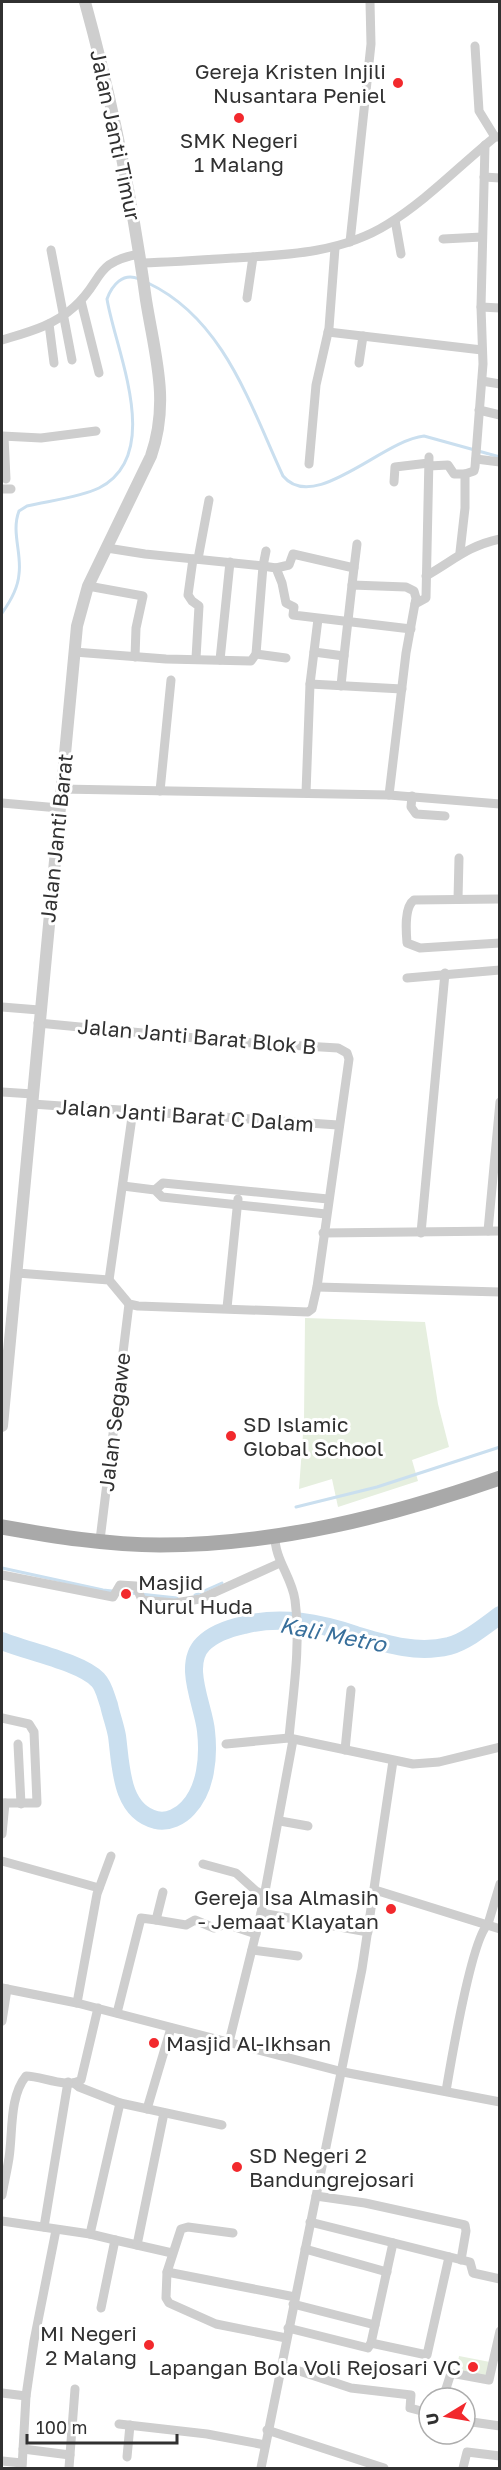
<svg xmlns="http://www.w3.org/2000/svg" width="501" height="2470" viewBox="0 0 501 2470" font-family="'Golos Text',sans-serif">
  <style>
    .green { fill: #e6efdf }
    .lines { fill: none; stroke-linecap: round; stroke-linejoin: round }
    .stream { stroke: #cadfef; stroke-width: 3 }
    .river { stroke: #cadfef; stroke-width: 18 }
    .minor { stroke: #cecece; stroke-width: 9 }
    .tertiary { stroke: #cecece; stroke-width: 12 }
    .primary { stroke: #a9a9a9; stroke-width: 15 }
    .poi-dot { fill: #f2292d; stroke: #fff; stroke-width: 2 }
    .labels { text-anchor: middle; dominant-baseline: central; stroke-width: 6; stroke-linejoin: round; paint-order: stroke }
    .poi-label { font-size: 21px; fill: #313131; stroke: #fff; text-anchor: end }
    .street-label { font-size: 21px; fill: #313131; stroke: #fff }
    .water-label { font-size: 22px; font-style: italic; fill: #386f9b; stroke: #fff }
  </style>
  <rect width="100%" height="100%" fill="#fff"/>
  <g class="green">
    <polygon points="305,1318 425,1322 438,1404 449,1447 412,1460 418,1481 338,1507 332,1479 299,1489 304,1420"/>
    <polygon points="459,2356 490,2362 487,2377 456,2372"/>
  </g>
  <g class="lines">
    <g class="stream">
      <path d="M 148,283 C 224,319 250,405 283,476 C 314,514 383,440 424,436 L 500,457"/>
      <path d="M 2,613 C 10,602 18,588 19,574 C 22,553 11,532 19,511 L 27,506 C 48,501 81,497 99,488 C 165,454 115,350 107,299 C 112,285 123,272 139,279"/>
      <polyline points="296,1507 377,1487 500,1447"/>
      <polyline points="2,1568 103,1590 177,1598"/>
      <polyline points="195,1595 222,1583"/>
    </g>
    <path class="river" d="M 2,1641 C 26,1651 81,1662 98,1680 C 104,1686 106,1697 109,1705 C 111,1715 115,1725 117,1736 C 121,1765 120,1811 156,1820 C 168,1823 181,1816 188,1808 C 206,1789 209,1757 206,1731 C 204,1707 182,1665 203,1644 C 214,1633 230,1628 244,1625 C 281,1615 320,1623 356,1635 C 386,1644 417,1654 449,1646 C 467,1641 485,1626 500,1615"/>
    <g class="minor">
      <polyline points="475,46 479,111 495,137"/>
      <polyline points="484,177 500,178"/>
      <polyline points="395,220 401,254"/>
      <polyline points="443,239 482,237"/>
      <polyline points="350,242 371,44 370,2"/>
      <polyline points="51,250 72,360"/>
      <path d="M 142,263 C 172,262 203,260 233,258 C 287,255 342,253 388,224 C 427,200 459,166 495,137 L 500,137"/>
      <polyline points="247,298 253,257"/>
      <polyline points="81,301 99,373"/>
      <polyline points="481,307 500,308"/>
      <polyline points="49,324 54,363"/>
      <polyline points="328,332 482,350"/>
      <path d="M 2,340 C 28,332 53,326 74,307 C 104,281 92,262 140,254"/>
      <polyline points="359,363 363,336"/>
      <polyline points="482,381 500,384"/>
      <polyline points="479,410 500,415"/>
      <polyline points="2,436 41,438 96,431"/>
      <polyline points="4,437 6,479"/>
      <polyline points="476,459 500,462"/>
      <polyline points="309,464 316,385 329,328 335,248"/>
      <polyline points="429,466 448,465 454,474 465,474"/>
      <polyline points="394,482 395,467 429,463"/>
      <polyline points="2,489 11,489"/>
      <polyline points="107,548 145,554 263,566 266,551"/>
      <polyline points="460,552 465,508 465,474 474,471 475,467 483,364 481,307 485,145"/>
      <polyline points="193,559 188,595 192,601 199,606 196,658"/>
      <polyline points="198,559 209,500"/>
      <polyline points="276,568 289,565 293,554 354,568 352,585"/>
      <polyline points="354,568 357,544"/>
      <path d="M 426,576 C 453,561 467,546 500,539"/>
      <polyline points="88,586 143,596 136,628 135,657"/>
      <polyline points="415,604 426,598 429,457"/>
      <polyline points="74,652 166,659 251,661 256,654 263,566 276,568 282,583 286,603 294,607 293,615 411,629"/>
      <polyline points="314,652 344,656 341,686"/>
      <polyline points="256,654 286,658"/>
      <polyline points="344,656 352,585 406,587 414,591 416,598 406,653 389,795"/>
      <polyline points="220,660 230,562"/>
      <polyline points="310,684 402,689"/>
      <polyline points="60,789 389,795 500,804"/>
      <polyline points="160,791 171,680"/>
      <polyline points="306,793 310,684 318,619"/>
      <polyline points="412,796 411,807 416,814 445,816"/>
      <polyline points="2,803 59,808"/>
      <polyline points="458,899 459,858"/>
      <path d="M 500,899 L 414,900 C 404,907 406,931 407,943 L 420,948 L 500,943"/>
      <polyline points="407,978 500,970"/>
      <polyline points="2,1007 39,1010"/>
      <polyline points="2,1092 33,1094"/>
      <polyline points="32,1104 338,1125"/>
      <polyline points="123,1186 155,1190 162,1197 326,1214"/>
      <polyline points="155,1190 163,1183 328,1199"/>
      <polyline points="488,1231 500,1102"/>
      <polyline points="323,1233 500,1231"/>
      <polyline points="421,1233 445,973"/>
      <polyline points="17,1273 109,1280 129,1304 138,1306 308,1312 312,1309 317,1287 349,1059 347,1053 338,1048 237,1042 38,1023"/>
      <polyline points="109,1280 133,1110"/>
      <polyline points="317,1287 500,1292"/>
      <polyline points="227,1308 238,1199"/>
      <path d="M 275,1535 C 274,1559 292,1577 295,1600 C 301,1646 293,1693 289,1738"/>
      <polyline points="100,1540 129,1304"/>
      <polyline points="2,1575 113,1597 120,1585 136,1586 142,1600 175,1603 200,1599 280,1563"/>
      <polyline points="18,1744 21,1804"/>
      <polyline points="226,1744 289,1738 413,1764 439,1762 500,1747"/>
      <polyline points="345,1750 351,1690"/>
      <polyline points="2,1803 37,1803 34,1732 29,1724 2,1718"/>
      <polyline points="280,1821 308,1826"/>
      <polyline points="2,1834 5,1803"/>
      <polyline points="2,1861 99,1888"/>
      <polyline points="203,1864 236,1873 256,1891 264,1895"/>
      <polyline points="375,1890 500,1929"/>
      <polyline points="261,1913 368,1932"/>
      <polyline points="156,1920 186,1925 195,1920 214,1928 226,1924 256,1934"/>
      <polyline points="252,1950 298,1956"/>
      <polyline points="2,1988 77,2003 343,2072 500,2102"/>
      <polyline points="77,2003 97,1894 111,1856"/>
      <polyline points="117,2013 141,1918 156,1920 163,1892"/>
      <polyline points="2,2021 7,1989"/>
      <polyline points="229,2042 261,1913 293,1740"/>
      <polyline points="74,2083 79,2087 120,2103 222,2125"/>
      <path d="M 446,2091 C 451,2062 471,1940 488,1924 L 500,1884"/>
      <polyline points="147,2109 171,2028"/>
      <path d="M 2,2195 C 4,2183 7,2171 9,2158 C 13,2132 9,2097 26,2076 C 42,2076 67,2089 81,2080 L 98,2008"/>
      <polyline points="316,2196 365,2203 465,2225 466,2231 461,2260"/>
      <polyline points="2,2221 90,2234 115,2240 101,2308"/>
      <polyline points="310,2222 470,2262 473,2273 500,2279"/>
      <polyline points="44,2227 68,2082"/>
      <polyline points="233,2233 188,2227 181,2229 167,2272 295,2297"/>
      <polyline points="90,2234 120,2103"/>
      <polyline points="115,2240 172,2253"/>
      <polyline points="137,2245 164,2113"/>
      <polyline points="305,2249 387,2272"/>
      <polyline points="167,2272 166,2298 169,2303 216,2324 286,2338"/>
      <polyline points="293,2304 375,2325"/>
      <polyline points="288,2328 368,2348 371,2343 393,2243"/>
      <polyline points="371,2343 427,2355 449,2257"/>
      <polyline points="281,2365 351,2388 411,2395 410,2408 429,2413"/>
      <polyline points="2,2393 26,2396"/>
      <polyline points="443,2398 451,2373 489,2380 500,2331"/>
      <polyline points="465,2421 500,2426"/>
      <polyline points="119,2424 207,2434 265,2445"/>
      <polyline points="267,2430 384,2468"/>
      <polyline points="23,2449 70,2455"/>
      <polyline points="127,2457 130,2425"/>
      <polyline points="2,2461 22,2463"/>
      <polyline points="22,2468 26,2396 34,2341 56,2230"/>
      <polyline points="69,2468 75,2389"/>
      <polyline points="261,2468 362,1969 393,1761"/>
      <polyline points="463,2468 467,2452 500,2456"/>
    </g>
    <path class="tertiary" d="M 2,1426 L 77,626 L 88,586 L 151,456 C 170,401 155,356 146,300 C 132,199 112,100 85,2"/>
    <path class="primary" d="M 2,1527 C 53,1536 108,1545 160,1545 C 276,1545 391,1516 500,1478"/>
  </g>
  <g class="poi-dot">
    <circle cx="398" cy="83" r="6"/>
    <circle cx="239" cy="118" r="6"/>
    <circle cx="231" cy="1436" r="6"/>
    <circle cx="126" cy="1594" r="6"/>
    <circle cx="391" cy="1909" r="6"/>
    <circle cx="154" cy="2043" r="6"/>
    <circle cx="237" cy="2167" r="6"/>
    <circle cx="149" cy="2345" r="6"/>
    <circle cx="473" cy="2367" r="6"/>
  </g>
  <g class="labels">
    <g class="poi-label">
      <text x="386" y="71">Gereja Kristen Injili<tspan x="386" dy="24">Nusantara Peniel</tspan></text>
      <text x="239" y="140" text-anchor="middle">SMK Negeri<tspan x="239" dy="24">1 Malang</tspan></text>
      <text x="243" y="1424" text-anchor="start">SD Islamic<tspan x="243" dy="24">Global School</tspan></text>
      <text x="138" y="1582" text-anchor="start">Masjid<tspan x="138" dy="24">Nurul Huda</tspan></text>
      <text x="379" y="1897">Gereja Isa Almasih<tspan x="379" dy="24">- Jemaat Klayatan</tspan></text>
      <text x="166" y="2043" text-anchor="start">Masjid Al-Ikhsan</text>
      <text x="249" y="2155" text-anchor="start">SD Negeri 2<tspan x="249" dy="24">Bandungrejosari</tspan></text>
      <text x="137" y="2333">MI Negeri<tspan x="137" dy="24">2 Malang</tspan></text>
      <text x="461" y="2367">Lapangan Bola Voli Rejosari VC</text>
    </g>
    <g class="street-label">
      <text transform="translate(116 135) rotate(78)">Jalan Janti Timur</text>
      <text transform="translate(56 838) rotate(-84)">Jalan Janti Barat</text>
      <text transform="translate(197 1036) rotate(5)">Jalan Janti Barat Blok B</text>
      <text transform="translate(185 1115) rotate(4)">Jalan Janti Barat C Dalam</text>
      <text transform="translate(114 1422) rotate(-83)">Jalan Segawe</text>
    </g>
    <g class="water-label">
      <text transform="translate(333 1634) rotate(11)">Kali Metro</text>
    </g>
  </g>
  <rect width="501" height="2470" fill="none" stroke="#313131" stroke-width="6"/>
  <g transform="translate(447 2416) rotate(259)"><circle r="28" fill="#ffffff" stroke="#adadad" stroke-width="1.5"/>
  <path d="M0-4.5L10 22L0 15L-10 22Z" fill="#f2292d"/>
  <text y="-9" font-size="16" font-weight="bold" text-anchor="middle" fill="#313131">U</text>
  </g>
  <path d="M27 2434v9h150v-9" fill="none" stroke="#313131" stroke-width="3"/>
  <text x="36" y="2434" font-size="18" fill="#313131" stroke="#ffffff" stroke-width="4.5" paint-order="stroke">100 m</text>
</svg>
